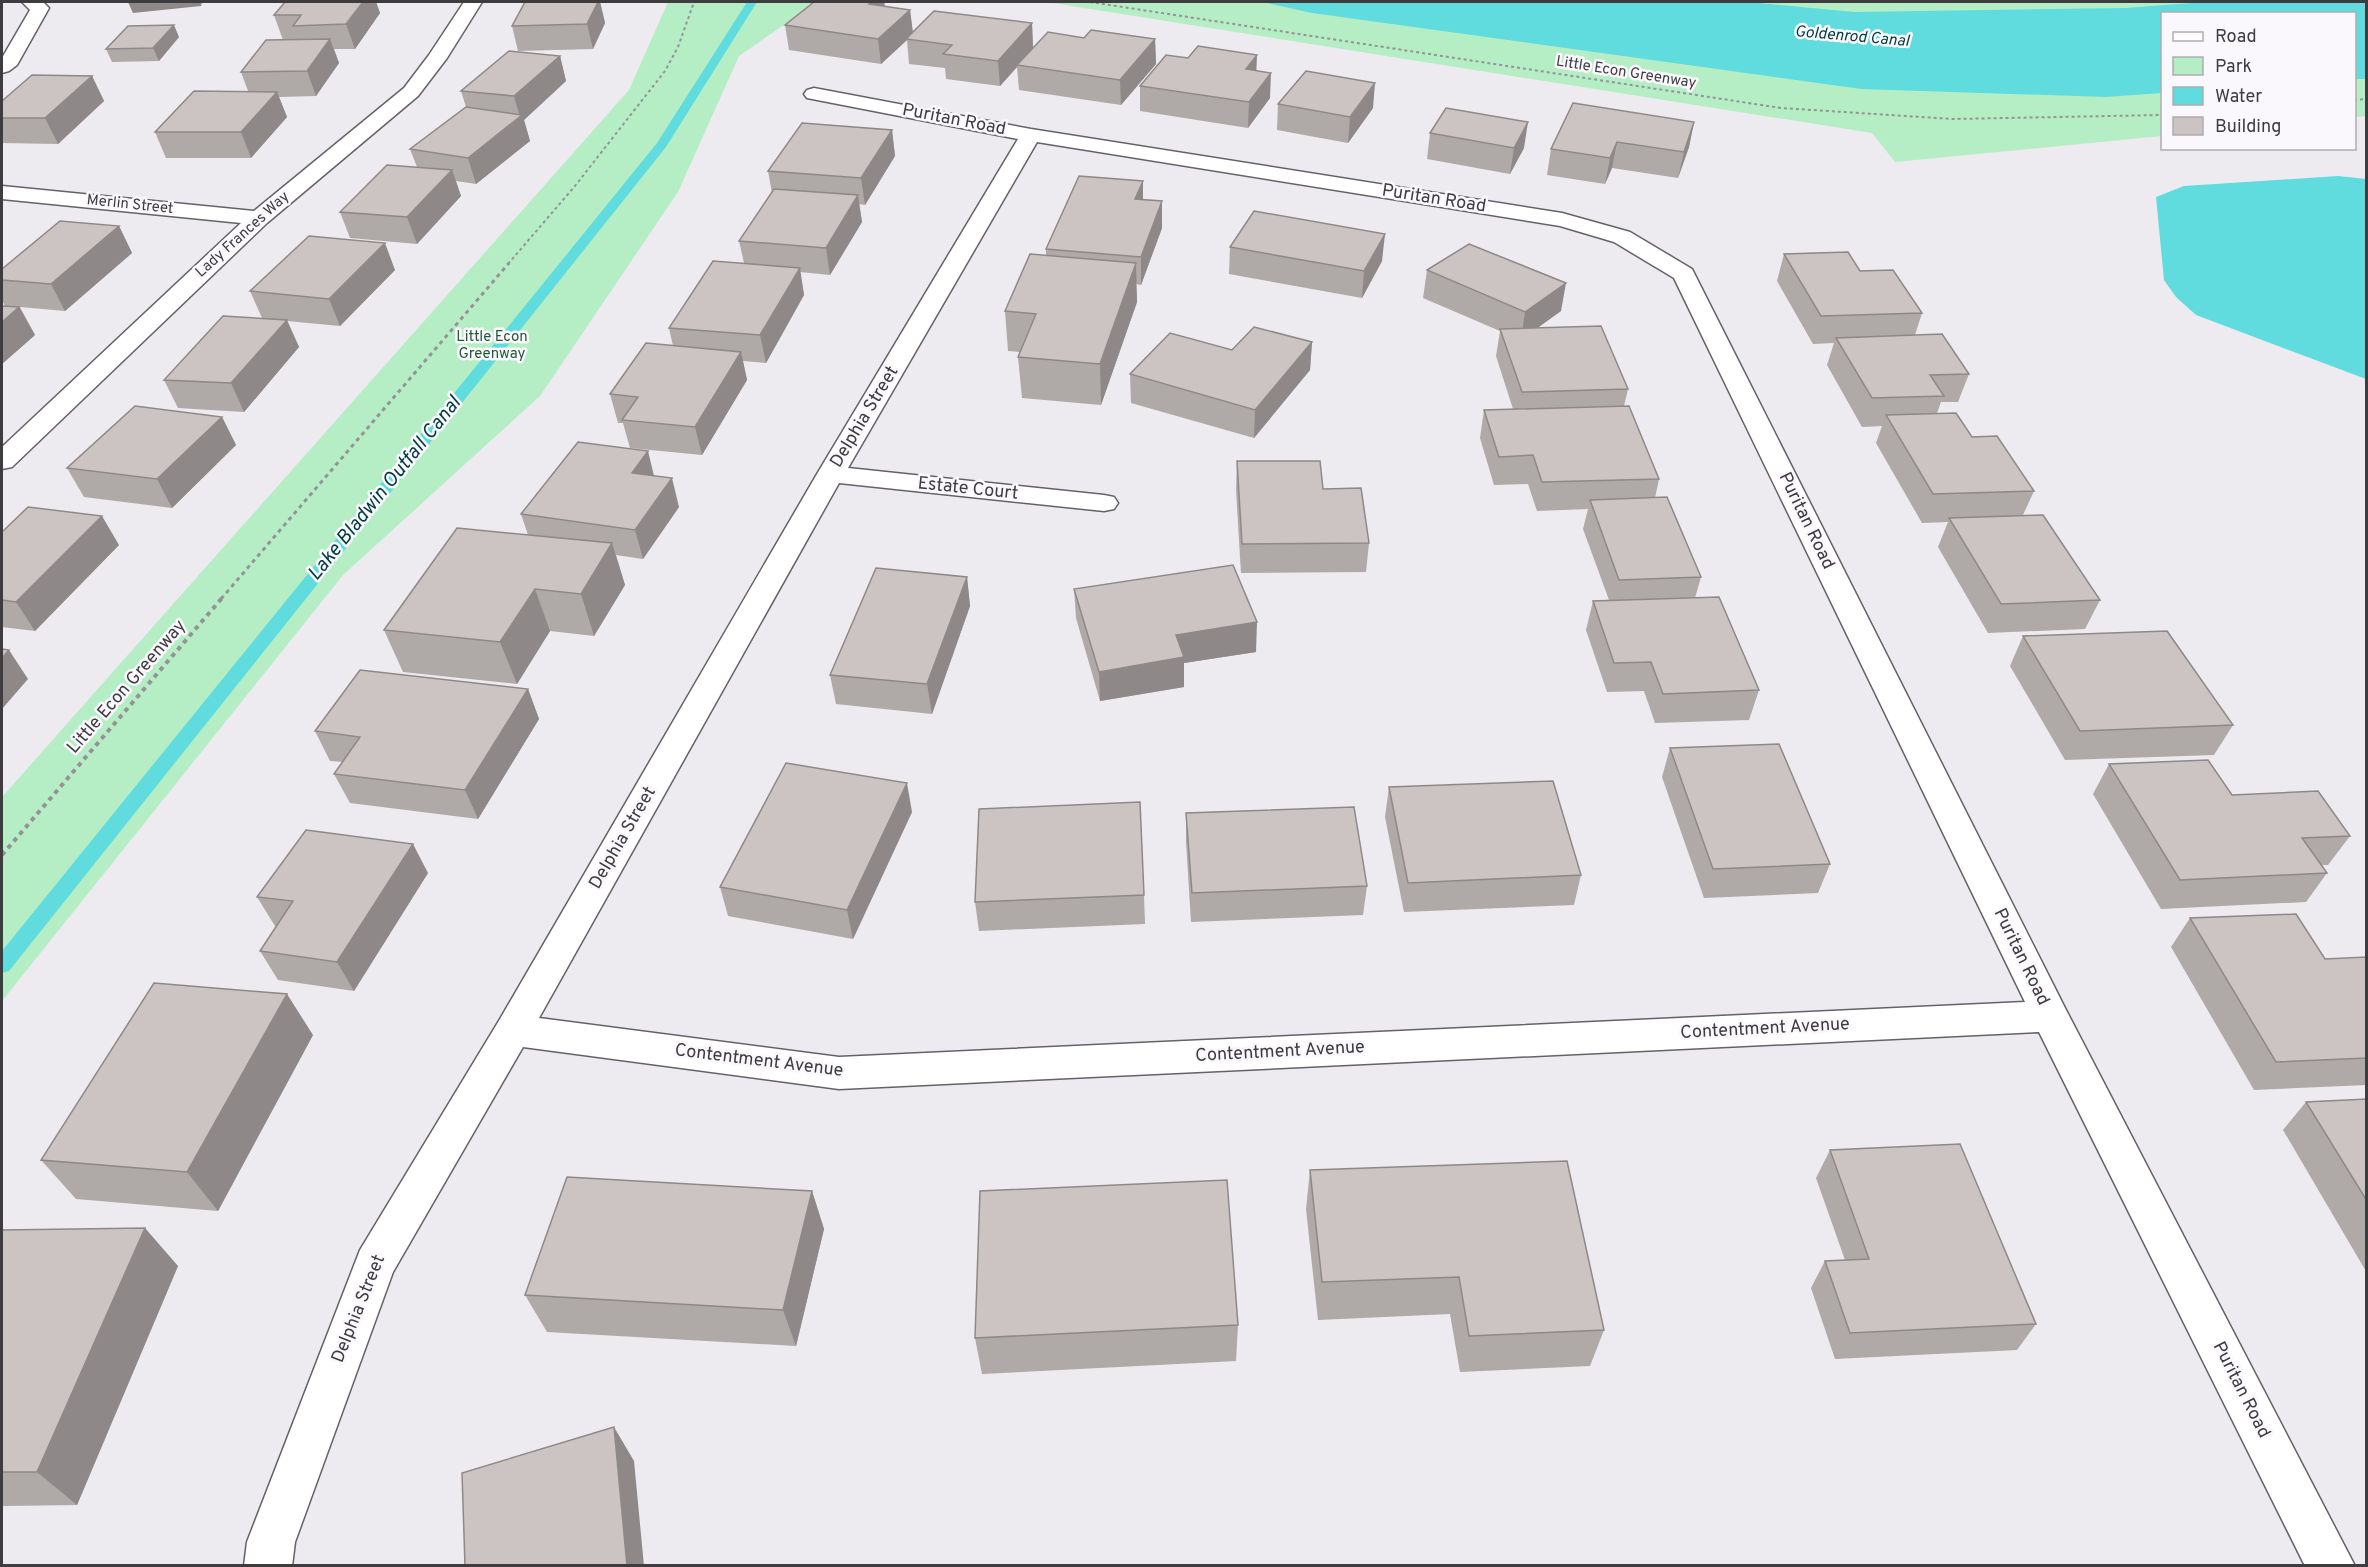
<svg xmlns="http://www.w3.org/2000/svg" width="2368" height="1567" viewBox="0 0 2368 1567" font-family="Overpass,sans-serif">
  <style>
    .green { fill: #b5eec5 }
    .water { fill: #60dcde }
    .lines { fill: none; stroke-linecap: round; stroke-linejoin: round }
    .stream { fill: #60dcde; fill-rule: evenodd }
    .minor-casing { stroke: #656267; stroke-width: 3 }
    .path-far2 { stroke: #959397; stroke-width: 2; stroke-dasharray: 3 3; stroke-linecap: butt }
    .path-far1 { stroke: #959397; stroke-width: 3; stroke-dasharray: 4 4; stroke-linecap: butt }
    .path { stroke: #959397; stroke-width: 4; stroke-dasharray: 4.5 4.5; stroke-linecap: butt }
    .minor { fill: #fff; fill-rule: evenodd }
    .wall { fill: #afa9a7 }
    .shaded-wall { fill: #8e8988 }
    .building { fill: #cbc4c2; stroke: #8e8988; stroke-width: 1.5 }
    .labels { text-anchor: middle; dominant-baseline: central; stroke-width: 5; stroke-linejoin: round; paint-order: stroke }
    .far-street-label { font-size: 15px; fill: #3e3c3f; stroke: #faf7fd }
    .far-park-label { font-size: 15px; fill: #225a37; stroke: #faf7fd }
    .far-water-label { font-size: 16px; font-style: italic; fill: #003c3d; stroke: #faf7fd }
    .street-label { font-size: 18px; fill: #3e3c3f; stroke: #faf7fd }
    .water-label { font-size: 20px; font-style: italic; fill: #003c3d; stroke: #faf7fd }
  </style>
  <rect width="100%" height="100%" fill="#edeaf0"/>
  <g class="green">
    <polygon points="668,2 817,2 739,56 678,192 540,396 343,575 2,1001 2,797 629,90"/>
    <polygon points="1046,2 2366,2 2366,116 2355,117 2354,14 2162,14 2162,136 1895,162 1872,133"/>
  </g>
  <g class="water">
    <polygon points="1262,2 1749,2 1854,12 2125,8 2206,2 2366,2 2366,79 2355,79 2354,14 2162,14 2162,93 2106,97 1861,89 1312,13"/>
    <polygon points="2338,176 2366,179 2366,379 2196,315 2176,297 2164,280 2156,197 2184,186"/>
  </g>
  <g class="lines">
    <polygon class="stream" points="747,2 757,2 666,147 9,971 2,973 2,951 657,143"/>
    <defs>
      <g id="minor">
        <polygon points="22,2 43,2 49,8 17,65 9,71 2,73 2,58 30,10"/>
        <polygon points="464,2 482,2 447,58 418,96 267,223 12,467 2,469 2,447 241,223 2,199 2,186 254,211 404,88 429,55"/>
        <path d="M 814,88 L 1031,129 L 1562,213 L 1630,232 L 1692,269 L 2065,1008 L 2355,1566 L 2305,1566 L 2039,1032 L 839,1089 L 523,1047 L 393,1272 L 295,1542 L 292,1566 L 244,1566 L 247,1542 L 360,1250 L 500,1019 L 817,474 L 1018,139 L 807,98 L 804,94 L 807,90 ZM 1037,142 L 1560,226 L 1614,242 L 1674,278 L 2025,1002 L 839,1057 L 539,1018 L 839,483 L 1104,511 L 1114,509 L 1118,503 L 1114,497 L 1104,495 L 848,468 Z"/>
      </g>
    </defs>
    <use href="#minor" class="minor-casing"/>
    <g class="path-far2">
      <polyline points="1090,2 1781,108 1953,119 2162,115"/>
      <polyline points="2354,100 2366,99"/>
      <polyline points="508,264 575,186 665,71 678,47 694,2"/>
    </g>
    <polyline class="path-far1" points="221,599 509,263"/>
    <polyline class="path" points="2,855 222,598"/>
    <use href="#minor" class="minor"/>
  </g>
  <g class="wall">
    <polygon points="285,2 376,2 380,13 355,49 334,49 339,63 316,96 279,97 287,117 251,158 166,158 155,132 248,91 241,72 283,40 274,15"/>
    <polygon points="525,2 600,2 605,23 593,49 518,51 512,26"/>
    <polygon points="884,2 885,6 910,10 913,33 1032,23 1033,48 1084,38 1155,39 1156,64 1121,105 1019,90 1017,67 1000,86 946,79 945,68 909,64 907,40 881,64 789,50 785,25"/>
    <polygon points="179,37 159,61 112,62 106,49"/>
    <polygon points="560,56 566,81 524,120 530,141 476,184 456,181 461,196 417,244 350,238 340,212 417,167 410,149 466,107 461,91"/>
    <polygon points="1256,71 1270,98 1248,128 1140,111 1140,86"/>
    <polygon points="92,76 104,101 58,144 2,143 2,101"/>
    <polygon points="1278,104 1373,108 1348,143 1277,130"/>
    <polygon points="1694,122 1689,147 1678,178 1612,168 1605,184 1547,175 1551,149"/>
    <polygon points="892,130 895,156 865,205 859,204 862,222 830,275 800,272 804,295 766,363 743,361 747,380 702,455 630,448 623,423 618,423 610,394 673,346 669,328 744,263 739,241 772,193 768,171"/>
    <polygon points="1430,133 1524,148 1510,174 1427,159"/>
    <polygon points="1143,200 1162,228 1141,285 1136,284 1137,302 1101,405 1022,398 1018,357 1020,352 1008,351 1005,311 1046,256 1046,249"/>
    <polygon points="119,226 132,253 65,311 20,307 35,335 2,364 2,306 5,306 2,300 2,269"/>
    <polygon points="1230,247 1382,261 1362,298 1229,274"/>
    <polygon points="1784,254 1860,271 1922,313 1915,335 1969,374 1958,402 1941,402 1937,413 1972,437 2034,491 2023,515 2100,600 2085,629 1988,633 1938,547 1948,522 1922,523 1876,443 1882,426 1862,427 1827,365 1834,343 1813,344 1777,281"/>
    <polygon points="395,270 340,326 287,321 299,347 244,412 178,408 164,380 262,318 250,291"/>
    <polygon points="1427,270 1561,311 1538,327 1628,389 1624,406 1659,479 1655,498 1701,577 1695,598 1759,690 1749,720 1655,723 1644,691 1607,692 1586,630 1593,601 1609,600 1583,529 1588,509 1537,511 1528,484 1494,485 1480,438 1484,410 1513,409 1496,356 1500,331 1423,298"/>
    <polygon points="1312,342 1310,370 1254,438 1131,403 1130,374 1232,350"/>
    <polygon points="222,417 236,445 172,508 84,497 67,468"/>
    <polygon points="1237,461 1323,489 1369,543 1366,572 1241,573 1236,490"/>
    <polygon points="654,476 679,507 643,559 616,555 625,585 594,636 550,631 517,684 403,672 384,630 528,535 521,514"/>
    <polygon points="2,532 119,545 35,631 2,627"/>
    <polygon points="967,577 970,606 932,714 836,704 830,675"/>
    <polygon points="1074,589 1256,652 1184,663 1184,687 1100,701 1076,618"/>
    <polygon points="2023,636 2233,725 2214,755 2065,760 2010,666"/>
    <polygon points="528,689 539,719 478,819 350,803 334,774 343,762 330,761 315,731"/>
    <polygon points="1670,748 1830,864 1818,893 1704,898 1662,777"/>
    <polygon points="2109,764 2350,836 2328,865 2322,865 2327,873 2306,902 2161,909 2093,794"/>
    <polygon points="1389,787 1581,875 1574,905 1404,912 1385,817"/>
    <polygon points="912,812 853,939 728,916 720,887"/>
    <polygon points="1186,813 1367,886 1363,915 1191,922 1186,842"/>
    <polygon points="428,873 354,991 278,980 260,951 276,926 275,926 257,897"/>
    <polygon points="1144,895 1145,924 979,931 975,902"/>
    <polygon points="2190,918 2325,959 2367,957 2367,1085 2254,1090 2171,947"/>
    <polygon points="313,1035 218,1211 76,1199 41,1160"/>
    <polygon points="2367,1099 2367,1273 2283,1130 2306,1102"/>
    <polygon points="1830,1150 2036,1324 2017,1350 1835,1359 1811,1288 1825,1261 1845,1260 1816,1178"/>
    <polygon points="1310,1170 1604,1330 1590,1366 1460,1372 1450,1314 1318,1320 1306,1209"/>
    <polygon points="812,1191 824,1229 796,1346 547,1332 525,1295"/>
    <polygon points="2,1230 178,1266 77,1505 2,1506"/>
    <polygon points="1238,1325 1236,1361 982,1374 975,1338"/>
  </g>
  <g class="shaded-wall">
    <polygon points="128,2 202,2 201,6 133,13"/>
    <polygon points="363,2 376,2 380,13 355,49 346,24"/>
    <polygon points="598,2 600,2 605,23 593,49 587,24"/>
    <polygon points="872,2 884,2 886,16 869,4"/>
    <polygon points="910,10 913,34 906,39 907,40 881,64 878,39"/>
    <polygon points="1032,23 1033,48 1017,65 1017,67 1000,86 998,61"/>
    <polygon points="174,25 179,37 159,61 153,48"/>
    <polygon points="330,39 339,63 316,96 307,71"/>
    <polygon points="1155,39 1156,64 1121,105 1120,80"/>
    <polygon points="1257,55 1256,80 1246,69"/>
    <polygon points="560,56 566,81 524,120 530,141 476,184 468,158 520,117 514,96"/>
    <polygon points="1271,73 1270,98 1248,128 1249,102"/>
    <polygon points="92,76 104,101 58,144 45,118"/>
    <polygon points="1375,83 1373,108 1348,143 1350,117"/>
    <polygon points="277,92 287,117 251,158 241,132"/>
    <polygon points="1528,122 1524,148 1510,174 1514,148"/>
    <polygon points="1694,122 1689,147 1678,178 1684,152"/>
    <polygon points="892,130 895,156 865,205 861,178"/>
    <polygon points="1617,142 1612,168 1605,184 1610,158"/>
    <polygon points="452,170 461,196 417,244 407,217"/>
    <polygon points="1143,181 1143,208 1135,199"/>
    <polygon points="858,195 862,222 830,275 826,248"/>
    <polygon points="1162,201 1162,228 1141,285 1141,257"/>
    <polygon points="119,226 132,253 65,311 51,284"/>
    <polygon points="1385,234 1382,261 1362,298 1364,271"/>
    <polygon points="385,243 395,270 340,326 329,299"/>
    <polygon points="1136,263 1137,302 1101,405 1100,364"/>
    <polygon points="800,268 804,295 766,363 760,335"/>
    <polygon points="1566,283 1561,311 1521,340 1525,312"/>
    <polygon points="19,307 35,335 2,364 2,322"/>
    <polygon points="287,320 299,347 244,412 231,383"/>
    <polygon points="1312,342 1310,370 1254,438 1255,410"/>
    <polygon points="741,352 747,380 702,455 695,427"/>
    <polygon points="222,417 236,445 172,508 157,479"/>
    <polygon points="648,451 655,480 632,473"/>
    <polygon points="672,478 679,507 643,559 635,530"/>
    <polygon points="102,516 119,545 35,631 16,602"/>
    <polygon points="612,543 625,585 594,636 581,594"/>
    <polygon points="967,577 970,606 932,714 927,684"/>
    <polygon points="535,589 550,631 517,684 500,642"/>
    <polygon points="1257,622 1256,652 1184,663 1184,687 1100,701 1099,672 1176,635"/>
    <polygon points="9,650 28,679 2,709 2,658"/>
    <polygon points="528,689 539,719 478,819 465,790"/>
    <polygon points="907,783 912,812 853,939 847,910"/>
    <polygon points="413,844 428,873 354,991 337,962"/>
    <polygon points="287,994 313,1035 218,1211 187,1172"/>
    <polygon points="812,1191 824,1229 796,1346 783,1310"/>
    <polygon points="145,1228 178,1266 77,1505 37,1472"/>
    <polygon points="614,1427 634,1461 644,1566 627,1566"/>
  </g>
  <g class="building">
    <polygon points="285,2 363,2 346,24 293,26 301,15 274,15"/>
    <polygon points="525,2 598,2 587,24 512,26"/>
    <polygon points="814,2 872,2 869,4 910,10 878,39 785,25"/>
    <polygon points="934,11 1032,23 998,61 943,54 952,45 906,39"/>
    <polygon points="174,25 153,48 106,49 128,26"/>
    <polygon points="1091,30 1155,39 1120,80 1017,65 1048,32 1084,38"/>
    <polygon points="330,39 307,71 241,72 266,40"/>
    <polygon points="1198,46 1257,55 1246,69 1271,73 1249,102 1140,86 1166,55 1188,58"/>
    <polygon points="509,51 560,56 514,96 461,91"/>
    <polygon points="1306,71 1375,83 1350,117 1278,104"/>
    <polygon points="32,75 92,76 45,118 2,118 2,101"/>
    <polygon points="194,91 277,92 241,132 155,132"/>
    <polygon points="1573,103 1694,122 1684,152 1617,142 1610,158 1551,149"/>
    <polygon points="466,107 522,115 468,158 410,149"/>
    <polygon points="1446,108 1528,122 1514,148 1430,133"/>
    <polygon points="802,123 892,130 861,178 768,171"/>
    <polygon points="387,165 452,170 407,217 340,212"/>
    <polygon points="1079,176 1143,181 1135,199 1162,201 1141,257 1046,249"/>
    <polygon points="774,189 858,195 826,248 739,241"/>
    <polygon points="1254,211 1385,234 1364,271 1230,247"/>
    <polygon points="60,221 119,226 51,284 2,280 2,269"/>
    <polygon points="309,236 385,243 329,299 250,291"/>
    <polygon points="1469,244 1566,283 1525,312 1427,270"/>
    <polygon points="1848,252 1860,271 1893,270 1922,313 1821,316 1784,254"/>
    <polygon points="1030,254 1136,263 1100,364 1018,357 1036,314 1005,311"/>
    <polygon points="713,261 800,268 760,335 669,328"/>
    <polygon points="2,306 19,307 2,322"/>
    <polygon points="223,316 287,320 231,383 164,380"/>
    <polygon points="1601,326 1628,389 1522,392 1500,329"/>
    <polygon points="1254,327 1312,342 1255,410 1130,374 1170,333 1232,350"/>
    <polygon points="1942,334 1969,374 1930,375 1944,396 1872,398 1836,338"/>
    <polygon points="646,343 741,352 695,427 622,420 638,397 610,394"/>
    <polygon points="135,406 222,417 157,479 67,468"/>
    <polygon points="1629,406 1659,479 1542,482 1533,455 1499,457 1484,410"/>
    <polygon points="1956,413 1972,437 1997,436 2034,491 1933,494 1886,415"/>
    <polygon points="578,442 648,451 632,473 672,478 635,530 521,514"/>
    <polygon points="1237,461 1320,461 1323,489 1361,488 1369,543 1242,544"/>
    <polygon points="1667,497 1701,577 1619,580 1590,500"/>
    <polygon points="28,507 102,516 16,602 2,600 2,532"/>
    <polygon points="2043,515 2100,600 2001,604 1949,518"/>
    <polygon points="457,528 612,543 581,594 535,589 500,642 384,630"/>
    <polygon points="1233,565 1257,622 1176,635 1184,657 1099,672 1074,589"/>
    <polygon points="876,568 967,577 927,684 830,675"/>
    <polygon points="1719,597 1759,690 1663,694 1651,662 1614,663 1593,601"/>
    <polygon points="2167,631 2233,725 2080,731 2023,636"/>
    <polygon points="2,649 9,650 2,658"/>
    <polygon points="360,670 528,689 465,790 334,774 360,737 315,731"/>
    <polygon points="1779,744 1830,864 1713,869 1670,748"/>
    <polygon points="2208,760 2232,795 2318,791 2350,836 2302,838 2327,873 2180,880 2109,764"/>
    <polygon points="786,763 907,783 847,910 720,887"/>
    <polygon points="1553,781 1581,875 1408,883 1389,787"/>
    <polygon points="1140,802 1144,895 975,902 979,809"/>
    <polygon points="1354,807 1367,886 1192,893 1186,813"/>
    <polygon points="306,830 413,844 337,962 260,951 293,901 257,897"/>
    <polygon points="2296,914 2325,959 2367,957 2367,1058 2276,1062 2190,918"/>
    <polygon points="154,983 287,994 187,1172 41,1160"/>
    <polygon points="2367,1099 2367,1201 2306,1102"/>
    <polygon points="1960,1144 2036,1324 1850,1333 1825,1261 1869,1259 1830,1150"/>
    <polygon points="1567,1161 1604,1330 1469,1336 1459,1277 1322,1282 1310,1170"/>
    <polygon points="567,1177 812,1191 783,1310 525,1295"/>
    <polygon points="1227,1180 1238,1325 975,1338 980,1191"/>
    <polygon points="145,1228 37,1472 2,1472 2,1230"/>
    <polygon points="614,1427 627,1566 465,1566 462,1473"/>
  </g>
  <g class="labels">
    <g class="far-street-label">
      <text transform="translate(1626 73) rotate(9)">Little Econ Greenway</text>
      <text transform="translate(130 205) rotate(6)">Merlin Street</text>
      <text transform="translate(243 235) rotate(-42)">Lady Frances Way</text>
    </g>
    <g class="far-park-label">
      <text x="492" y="337">Little Econ<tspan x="492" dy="17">Greenway</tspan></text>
    </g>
    <g class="far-water-label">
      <text transform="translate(1852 37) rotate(5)">Goldenrod Canal</text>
    </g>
    <g class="street-label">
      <text transform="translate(954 120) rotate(11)">Puritan Road</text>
      <text transform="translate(1434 199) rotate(9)">Puritan Road</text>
      <text transform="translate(865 417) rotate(-59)">Delphia Street</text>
      <text transform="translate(968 489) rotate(6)">Estate Court</text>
      <text transform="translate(1806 521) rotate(64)">Puritan Road</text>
      <text transform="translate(127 687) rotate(-49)">Little Econ Greenway</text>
      <text transform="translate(623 838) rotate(-60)">Delphia Street</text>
      <text transform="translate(2021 957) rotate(64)">Puritan Road</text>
      <text transform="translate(1765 1029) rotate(-3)">Contentment Avenue</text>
      <text transform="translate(1280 1052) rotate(-3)">Contentment Avenue</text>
      <text transform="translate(759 1061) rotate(7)">Contentment Avenue</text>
      <text transform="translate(359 1309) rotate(-68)">Delphia Street</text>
      <text transform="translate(2241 1390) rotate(63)">Puritan Road</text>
    </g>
    <g class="water-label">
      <text transform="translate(385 489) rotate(-51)">Lake Bladwin Outfall Canal</text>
    </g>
  </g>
  <rect width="2368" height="1567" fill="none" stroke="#3e3c3f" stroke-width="6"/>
  <rect x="2161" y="12" width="195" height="138" fill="#faf7fd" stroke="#afacb1" stroke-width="1.5"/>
  <rect x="2173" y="32" width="30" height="9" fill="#ffffff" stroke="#afacb1" stroke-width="1.5"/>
  <text x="2215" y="42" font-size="18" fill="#3e3c3f">Road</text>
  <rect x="2173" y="57" width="30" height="18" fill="#b5eec5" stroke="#afacb1" stroke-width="1.5"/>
  <text x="2215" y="72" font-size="18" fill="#3e3c3f">Park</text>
  <rect x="2173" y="87" width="30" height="18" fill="#60dcde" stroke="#afacb1" stroke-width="1.5"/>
  <text x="2215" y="102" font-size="18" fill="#3e3c3f">Water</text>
  <rect x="2173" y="117" width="30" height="18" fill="#cbc4c2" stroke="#afacb1" stroke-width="1.5"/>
  <text x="2215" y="132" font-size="18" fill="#3e3c3f">Building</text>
</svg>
